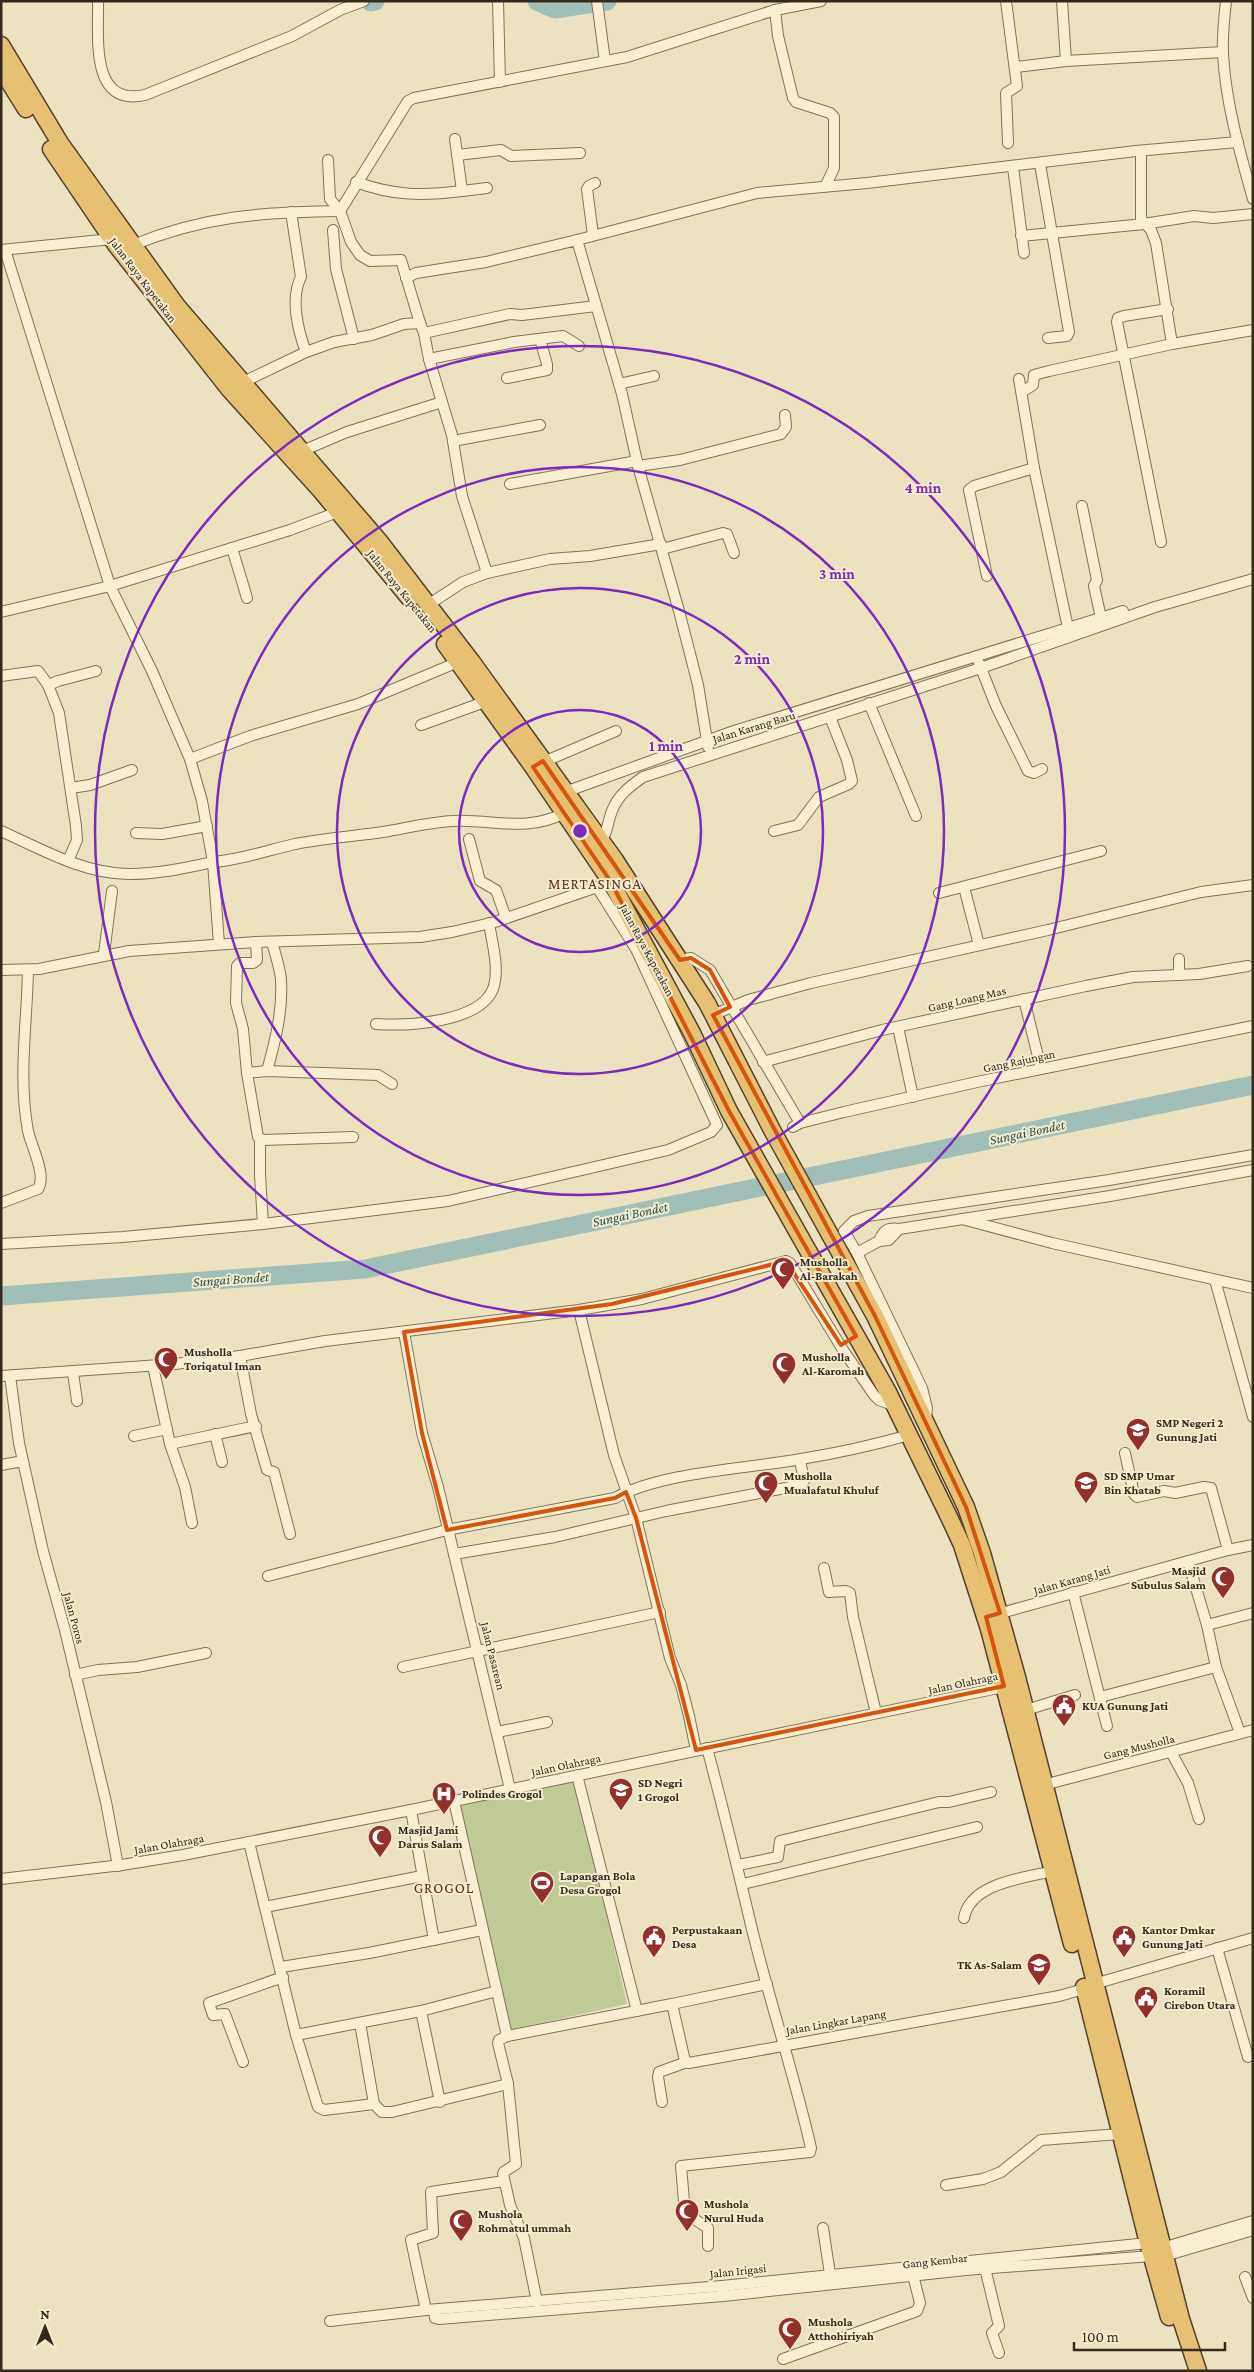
<svg xmlns="http://www.w3.org/2000/svg" width="1254" height="2372" viewBox="0 0 1254 2372" font-family="'Crimson Pro',serif">
  <style>
    .green { fill: #c0ca94 }
    .lines { fill: none; stroke-linecap: round; stroke-linejoin: round }
    .river { stroke: #a2beb8; stroke-width: 19 }
    .minor-casing { stroke: #847358; stroke-width: 12 }
    .trunk-casing { stroke: #52402c; stroke-width: 19 }
    .minor { stroke: #f8efd2; stroke-width: 10 }
    .trunk { stroke: #e6c174; stroke-width: 16 }
    .marked { fill: none; stroke: #d6540e; stroke-width: 4; stroke-linejoin: round }
    .ring { fill: none; stroke: #7b2cbf; stroke-width: 2.5 }
    .labels { text-anchor: middle; dominant-baseline: central; stroke-width: 4; stroke-linejoin: round; paint-order: stroke }
    .street-label { font-size: 12px; fill: #34291c; stroke: #f4ecce }
    .poi-label { font-size: 12px; font-weight: bold; fill: #34291c; stroke: #f4ecce; text-anchor: start }
    .water-label { font-size: 14px; font-style: italic; fill: #2c5454; stroke: #f4ecce }
    .quarter-label { font-size: 15px; letter-spacing: 1px; fill: #602f1d; stroke: #f4ecce }
    .centre { fill: #7b2cbf; stroke: #f4ecce; stroke-width: 2.5 }
    .ring-label { font-size: 15px; text-anchor: middle; font-weight: bold; fill: #7b2cbf; stroke: #f4ecce; stroke-width: 4; stroke-linejoin: round; paint-order: stroke }
  </style>
  <rect width="100%" height="100%" fill="#ece2bf"/>
  <polygon class="green" points="575,1778 627,2004 510,2030 458,1804"/>
  <g class="lines">
    <g class="river">
      <polyline points="537,1 555,9 607,1"/>
      <polyline points="371,2 375,1"/>
      <polyline points="1,1296 365,1269 1253,1085"/>
    </g>
    <defs>
      <g id="minor">
        <path d="M 98,1 C 99,36 89,107 145,95 L 292,36 L 340,10 L 364,1"/>
        <polyline points="498,1 500,82"/>
        <polyline points="597,1 605,61"/>
        <polyline points="1006,1 1017,86 1006,93 1008,143"/>
        <polyline points="1062,1 1066,61 1223,52"/>
        <path d="M 1226,1 C 1224,19 1222,38 1223,55 C 1226,104 1240,153 1253,199"/>
        <polyline points="775,10 778,36 793,98 796,102 830,113 834,117 834,168 826,185"/>
        <polyline points="1016,67 1066,61"/>
        <polyline points="1141,151 1141,219 1151,230 1156,243 1172,344"/>
        <polyline points="457,155 501,150 511,156 580,153"/>
        <polyline points="1040,164 1069,332 1067,336 1048,338"/>
        <polyline points="1013,167 1024,253"/>
        <path d="M 356,182 C 394,196 423,196 462,191 L 455,139"/>
        <polyline points="462,191 487,188"/>
        <path d="M 291,212 L 301,277 C 290,298 298,331 306,352"/>
        <polyline points="333,230 336,269 354,339"/>
        <polyline points="593,235 587,189 589,186 595,183"/>
        <polyline points="1021,236 1144,224 1194,216 1213,218 1253,214"/>
        <polyline points="577,240 757,193 867,183 1136,151 1238,142"/>
        <path d="M 133,245 C 204,216 263,212 340,211 L 408,101 L 414,98 L 627,57 L 775,10 L 821,1"/>
        <polyline points="1,250 112,239"/>
        <path d="M 5,250 L 110,586 L 152,671 L 190,759 L 202,801 L 213,862 C 241,860 268,850 295,844 C 326,838 358,836 389,831 C 411,827 432,822 453,821 C 495,819 524,833 565,813"/>
        <polyline points="406,278 416,273 486,262 577,240 622,394 638,466 679,611 698,685 708,747"/>
        <polyline points="420,323 424,333 429,359 452,435 462,496 487,573"/>
        <polyline points="424,333 510,314 522,315 596,306"/>
        <polyline points="429,359 514,342 563,336 579,346"/>
        <polyline points="507,378 547,370 547,364 540,339"/>
        <polyline points="1019,379 1034,468 1068,628"/>
        <polyline points="239,384 306,352 334,342 372,335 404,324 420,323 401,260 370,261 360,255 351,242 340,211 330,199 328,160"/>
        <polyline points="619,384 654,376"/>
        <polyline points="1022,392 1033,385 1034,375 1049,371 1172,344 1253,330"/>
        <polyline points="453,441 540,425"/>
        <polyline points="302,451 347,432 442,402"/>
        <polyline points="638,466 680,460 781,434 786,427 785,415"/>
        <polyline points="510,484 637,461"/>
        <polyline points="1082,506 1097,580 1094,586 1101,618"/>
        <polyline points="1161,542 1117,322 1118,318 1124,316 1168,309"/>
        <polyline points="232,548 247,598"/>
        <polyline points="662,549 723,533 727,534 734,553"/>
        <polyline points="987,576 969,490 974,486 1034,468"/>
        <polyline points="428,605 463,582 487,573 550,559 590,556 661,544"/>
        <polyline points="1,612 110,586 290,530 343,510"/>
        <polyline points="979,663 996,706 1028,771 1034,773 1042,769"/>
        <polyline points="1,676 38,671 48,685"/>
        <polyline points="869,703 916,816"/>
        <polyline points="421,725 490,700"/>
        <polyline points="190,759 250,736 358,704 458,662"/>
        <polyline points="541,763 616,731"/>
        <polyline points="71,788 90,785 132,770"/>
        <polyline points="565,792 734,731 1123,611"/>
        <path d="M 1,831 C 41,849 84,874 129,874 C 158,874 185,868 213,862 L 219,944"/>
        <polyline points="774,831 798,825 819,797 849,784 852,781 847,760 830,717"/>
        <polyline points="136,833 162,834 207,826"/>
        <polyline points="469,839 480,881 496,890 506,918"/>
        <path d="M 599,843 C 608,834 607,823 612,811 C 618,795 629,787 643,777 L 981,668 L 1155,607 L 1253,579"/>
        <polyline points="68,861 77,840 76,826 59,713 48,685 58,681 96,671"/>
        <polyline points="964,887 979,945"/>
        <polyline points="939,893 1101,851"/>
        <polyline points="256,942 257,960 253,963 240,963 237,966 236,1003 243,1029 247,1073 258,1137 263,1140 353,1137"/>
        <polyline points="104,954 112,891"/>
        <polyline points="1179,959 1179,975"/>
        <polyline points="680,960 691,958 710,970 800,1123"/>
        <polyline points="1,970 39,969 129,951 256,942 420,937 452,932 495,922 603,885"/>
        <polyline points="1024,999 1041,1069"/>
        <polyline points="713,1015 748,1000 811,983 1048,930 1201,892 1253,885"/>
        <path d="M 376,1024 C 407,1026 479,1023 493,989 C 500,969 492,943 489,923"/>
        <polyline points="898,1027 913,1097"/>
        <polyline points="763,1062 882,1030 1086,986 1133,977 1199,974 1248,966"/>
        <path d="M 267,1071 C 275,1042 283,1011 281,980 C 280,967 275,954 272,942"/>
        <polyline points="247,1073 267,1071 378,1075 392,1084"/>
        <polyline points="793,1127 800,1123 844,1112 977,1082 1253,1026"/>
        <polyline points="260,1139 260,1175 263,1224"/>
        <path d="M 1,1203 L 38,1189 C 47,1175 31,1146 28,1131 C 18,1077 27,1024 28,970"/>
        <polyline points="962,1219 1052,1243 1253,1288"/>
        <polyline points="879,1241 889,1240 899,1229"/>
        <polyline points="1,1244 123,1237 263,1224 448,1201 668,1150 711,1132 717,1125 636,949 597,887"/>
        <path d="M 857,1253 L 879,1241 C 883,1231 887,1227 899,1229 L 1110,1196 L 1253,1170"/>
        <polyline points="1215,1280 1253,1417"/>
        <polyline points="579,1310 614,1455 636,1518 670,1658 681,1685 689,1716 696,1750"/>
        <polyline points="404,1332 422,1433 438,1487 510,1789"/>
        <polyline points="240,1356 251,1414 267,1470 274,1472 290,1534"/>
        <polyline points="153,1366 170,1444 185,1487 192,1523"/>
        <polyline points="73,1373 77,1401"/>
        <polyline points="1,1376 175,1364 240,1356 325,1341 579,1310 642,1299 786,1261 790,1263 843,1350 874,1395 879,1400 895,1406"/>
        <polyline points="10,1376 19,1443 43,1551 65,1630 106,1802 118,1866"/>
        <polyline points="926,1419 927,1408 922,1388 857,1253 844,1231 854,1221 868,1216 1109,1180 1253,1155"/>
        <polyline points="215,1434 222,1462"/>
        <polyline points="134,1436 167,1429"/>
        <polyline points="170,1444 256,1426"/>
        <polyline points="1125,1453 1134,1494 1137,1497 1164,1491 1175,1493 1204,1487 1211,1488 1228,1550"/>
        <polyline points="1,1465 23,1461"/>
        <polyline points="454,1554 555,1537 666,1511 801,1485 804,1481 800,1460"/>
        <polyline points="1188,1561 1207,1625 1216,1667 1240,1733"/>
        <polyline points="824,1568 829,1592 846,1591 850,1593 853,1617 876,1713"/>
        <path d="M 268,1576 L 447,1530 L 615,1498 C 662,1472 746,1469 801,1459 C 838,1453 874,1445 909,1435"/>
        <polyline points="1073,1592 1107,1726"/>
        <polyline points="994,1615 1228,1550 1253,1545"/>
        <polyline points="1207,1625 1253,1613"/>
        <polyline points="403,1667 660,1612"/>
        <polyline points="75,1675 98,1670 137,1667 206,1653"/>
        <polyline points="1100,1697 1216,1667"/>
        <polyline points="1026,1710 1075,1695"/>
        <polyline points="497,1732 547,1722"/>
        <path d="M 707,1748 C 723,1807 737,1866 751,1925 C 769,2000 794,2073 811,2148 L 810,2152 L 681,2166 L 685,2213 L 708,2228 L 708,2246"/>
        <polyline points="1171,1752 1188,1783 1199,1819"/>
        <polyline points="577,1775 637,2011"/>
        <polyline points="1040,1786 1253,1730"/>
        <polyline points="454,1801 507,2036 672,2004 685,2061 689,2063 1059,1996 1084,1989"/>
        <polyline points="411,1810 434,1940"/>
        <polyline points="249,1842 296,2035 318,2107 324,2110 374,2104 382,2112 392,2112 508,2084"/>
        <polyline points="738,1865 778,1857 780,1841 939,1802 949,1802 991,1792"/>
        <polyline points="1,1879 122,1865 183,1855 411,1810 1008,1686"/>
        <polyline points="743,1884 977,1827"/>
        <polyline points="265,1907 422,1876"/>
        <path d="M 964,1918 C 970,1883 1024,1878 1053,1871"/>
        <polyline points="1217,1948 1248,2057"/>
        <polyline points="281,1967 369,1953 482,1930"/>
        <polyline points="1094,1984 1253,1938"/>
        <polyline points="672,2004 767,1984"/>
        <polyline points="421,2011 440,2102"/>
        <polyline points="360,2023 374,2104"/>
        <polyline points="296,2035 421,2011 497,1991"/>
        <polyline points="507,2036 499,2040 498,2043 508,2084 516,2164 504,2172 503,2174 510,2205 524,2238 537,2302"/>
        <polyline points="243,2062 225,2014 213,2015 209,2003 283,1977"/>
        <polyline points="662,2102 658,2077 659,2072 687,2062"/>
        <polyline points="946,2185 983,2179 1001,2172 1041,2140 1120,2134"/>
        <polyline points="823,2228 830,2274"/>
        <polyline points="1162,2248 1253,2221"/>
        <polyline points="1161,2257 1253,2230"/>
        <polyline points="985,2268 999,2326 992,2333 999,2353"/>
        <polyline points="1245,2277 1253,2298"/>
        <polyline points="722,2286 723,2296 966,2270 1152,2256"/>
        <polyline points="426,2310 411,2240 433,2233 431,2192 504,2181"/>
        <polyline points="434,2310 435,2318 439,2319 723,2296"/>
        <polyline points="330,2321 426,2310 722,2286 1148,2243"/>
        <polyline points="783,2359 917,2311 920,2303 913,2275"/>
      </g>
      <g id="trunk">
        <polyline points="1,45 60,143 177,306 380,542 472,662 615,860 707,1003 772,1130 875,1316 966,1507 982,1553 1017,1677 1181,2319 1198,2371"/>
        <polyline points="1,69 26,109"/>
        <polyline points="51,149 116,245 229,389 322,492 410,599"/>
        <polyline points="445,644 533,767 611,882 692,1033 729,1111 888,1392 949,1517 962,1545 989,1629 1072,1944"/>
        <polyline points="1084,1987 1148,2243 1169,2317"/>
      </g>
    </defs>
    <use href="#minor" class="minor-casing"/>
    <use href="#trunk" class="trunk-casing"/>
    <use href="#minor" class="minor"/>
    <use href="#trunk" class="trunk"/>
  </g>
  <path class="marked" d="M 543,761 L 680,960 L 691,958 L 710,970 L 730,1007 L 713,1015 L 875,1316 L 966,1507 L 1000,1613 L 986,1617 L 1004,1686 L 696,1750 L 636,1518 L 626,1492 L 615,1498 L 447,1530 L 422,1433 L 404,1332 L 612,1304 L 786,1261 L 841,1345 L 856,1336 L 729,1111 L 611,882 L 533,767 Z"/>
  <g class="ring">
    <circle cx="580" cy="831" r="121"/>
    <circle cx="580" cy="831" r="243"/>
    <circle cx="580" cy="831" r="364"/>
    <circle cx="580" cy="831" r="485"/>
  </g>
  <defs>
    <symbol id="mosque-pin" viewBox="-11 -11 22 30"><path d="M0 17L-7.5 6A9.5 9.5 0 1 1 7.5 6Z" fill="#92302a" stroke="#f4ecce"/><path d="M3.5-4.9A6 6 0 1 0 3.5 4.9A5 5 0 1 1 3.5-4.9Z" fill="#fff"/></symbol>
    <symbol id="school-pin" viewBox="-11 -11 22 30"><path d="M0 17L-7.5 6A9.5 9.5 0 1 1 7.5 6Z" fill="#92302a" stroke="#f4ecce"/><path d="M0-5L7-2L0 1L-7-2ZM-4 1L0 2.5L4 1V4Q0 6-4 4Z" fill="#fff"/></symbol>
    <symbol id="civic-pin" viewBox="-11 -11 22 30"><path d="M0 17L-7.5 6A9.5 9.5 0 1 1 7.5 6Z" fill="#92302a" stroke="#f4ecce"/><path d="M-.6-6.5H3V-4.5H.6V-3L4-1V1h2V6H-6V1h2V-1L-.6-3ZM-1.2 2.5V6h2.4V2.5Z" fill="#fff"/></symbol>
    <symbol id="hospital-pin" viewBox="-11 -11 22 30"><path d="M0 17L-7.5 6A9.5 9.5 0 1 1 7.5 6Z" fill="#92302a" stroke="#f4ecce"/><path d="M-5-5h3v3.5h4V-5h3V5h-3V1.5h-4V5h-3Z" fill="#fff"/></symbol>
    <symbol id="stadium-pin" viewBox="-11 -11 22 30"><path d="M0 17L-7.5 6A9.5 9.5 0 1 1 7.5 6Z" fill="#92302a" stroke="#f4ecce"/><path d="M0-5a6.5 5 0 1 0 0 10a6.5 5 0 1 0 0-10ZM-3.5-1.8h7v3.6h-7Z" fill="#fff"/></symbol>
  </defs>
  <g fill-rule="evenodd">
    <use href="#mosque-pin" x="769" y="1255" width="28" height="38"/>
    <use href="#mosque-pin" x="152" y="1345" width="28" height="38"/>
    <use href="#mosque-pin" x="770" y="1350" width="28" height="38"/>
    <use href="#school-pin" x="1124" y="1416" width="28" height="38"/>
    <use href="#mosque-pin" x="752" y="1469" width="28" height="38"/>
    <use href="#school-pin" x="1072" y="1469" width="28" height="38"/>
    <use href="#mosque-pin" x="1209" y="1564" width="28" height="38"/>
    <use href="#civic-pin" x="1050" y="1692" width="28" height="38"/>
    <use href="#school-pin" x="607" y="1776" width="28" height="38"/>
    <use href="#hospital-pin" x="430" y="1780" width="28" height="38"/>
    <use href="#mosque-pin" x="366" y="1823" width="28" height="38"/>
    <use href="#stadium-pin" x="528" y="1869" width="28" height="38"/>
    <use href="#civic-pin" x="640" y="1923" width="28" height="38"/>
    <use href="#civic-pin" x="1110" y="1923" width="28" height="38"/>
    <use href="#school-pin" x="1025" y="1951" width="28" height="38"/>
    <use href="#civic-pin" x="1132" y="1984" width="28" height="38"/>
    <use href="#mosque-pin" x="673" y="2197" width="28" height="38"/>
    <use href="#mosque-pin" x="447" y="2207" width="28" height="38"/>
    <use href="#mosque-pin" x="776" y="2315" width="28" height="38"/>
  </g>
  <g class="labels">
    <g class="street-label">
      <text transform="translate(143 280) rotate(53)">Jalan Raya Kapetakan</text>
      <text transform="translate(402 591) rotate(51)">Jalan Raya Kapetakan</text>
      <text transform="translate(754 727) rotate(-17)">Jalan Karang Baru</text>
      <text transform="translate(647 950) rotate(62)">Jalan Raya Kapetakan</text>
      <text transform="translate(967 999) rotate(-13)">Gang Loang Mas</text>
      <text transform="translate(1019 1061) rotate(-12)">Gang Rajungan</text>
      <text transform="translate(1072 1580) rotate(-16)">Jalan Karang Jati</text>
      <text transform="translate(74 1618) rotate(75)">Jalan Poros</text>
      <text transform="translate(493 1656) rotate(76)">Jalan Pasarean</text>
      <text transform="translate(963 1683) rotate(-12)">Jalan Olahraga</text>
      <text transform="translate(1139 1747) rotate(-14)">Gang Musholla</text>
      <text transform="translate(566 1765) rotate(-12)">Jalan Olahraga</text>
      <text transform="translate(169 1844) rotate(-10)">Jalan Olahraga</text>
      <text transform="translate(836 2022) rotate(-10)">Jalan Lingkar Lapang</text>
      <text transform="translate(935 2261) rotate(-6)">Gang Kembar</text>
      <text transform="translate(738 2271) rotate(-6)">Jalan Irigasi</text>
    </g>
    <g class="poi-label">
      <text x="800" y="1262">Musholla<tspan x="800" dy="14">Al-Barakah</tspan></text>
      <text x="184" y="1352">Musholla<tspan x="184" dy="14">Toriqatul Iman</tspan></text>
      <text x="802" y="1357">Musholla<tspan x="802" dy="14">Al-Karomah</tspan></text>
      <text x="1156" y="1423">SMP Negeri 2<tspan x="1156" dy="14">Gunung Jati</tspan></text>
      <text x="784" y="1476">Musholla<tspan x="784" dy="14">Mualafatul Khuluf</tspan></text>
      <text x="1104" y="1476">SD SMP Umar<tspan x="1104" dy="14">Bin Khatab</tspan></text>
      <text x="1206" y="1571" text-anchor="end">Masjid<tspan x="1206" dy="14">Subulus Salam</tspan></text>
      <text x="1082" y="1706">KUA Gunung Jati</text>
      <text x="638" y="1783">SD Negri<tspan x="638" dy="14">1 Grogol</tspan></text>
      <text x="462" y="1794">Polindes Grogol</text>
      <text x="398" y="1830">Masjid Jami<tspan x="398" dy="14">Darus Salam</tspan></text>
      <text x="560" y="1876">Lapangan Bola<tspan x="560" dy="14">Desa Grogol</tspan></text>
      <text x="672" y="1930">Perpustakaan<tspan x="672" dy="14">Desa</tspan></text>
      <text x="1142" y="1930">Kantor Dmkar<tspan x="1142" dy="14">Gunung Jati</tspan></text>
      <text x="1022" y="1965" text-anchor="end">TK As-Salam</text>
      <text x="1164" y="1991">Koramil<tspan x="1164" dy="14">Cirebon Utara</tspan></text>
      <text x="704" y="2204">Mushola<tspan x="704" dy="14">Nurul Huda</tspan></text>
      <text x="478" y="2214">Mushola<tspan x="478" dy="14">Rohmatul ummah</tspan></text>
      <text x="808" y="2322">Mushola<tspan x="808" dy="14">Atthohiriyah</tspan></text>
    </g>
    <g class="water-label">
      <text transform="translate(1027 1132) rotate(-12)">Sungai Bondet</text>
      <text transform="translate(630 1214) rotate(-12)">Sungai Bondet</text>
      <text transform="translate(231 1279) rotate(-4)">Sungai Bondet</text>
    </g>
    <g class="quarter-label">
      <text x="595" y="884">MERTASINGA</text>
      <text x="444" y="1888">GROGOL</text>
    </g>
  </g>
  <circle cx="580" cy="831" r="8" class="centre"/>
  <g class="ring-label">
    <text x="923" y="493">4 min</text>
    <text x="837" y="579">3 min</text>
    <text x="752" y="664">2 min</text>
    <text x="666" y="751">1 min</text>
  </g>
  <rect width="1254" height="2372" fill="none" stroke="#34291c" stroke-width="5"/>
  <g transform="translate(45 2327)" stroke="#f4ecce" stroke-width="4" paint-order="stroke">
  <path d="M0-4L9 19L0 12L-9 19Z" fill="#34291c"/>
  <text y="-8" font-size="14" font-weight="bold" text-anchor="middle" fill="#34291c">N</text>
  </g>
  <path d="M1074 2342v8h151v-8" fill="none" stroke="#34291c" stroke-width="2.5"/>
  <text x="1082" y="2342" font-size="15" fill="#34291c" stroke="#f4ecce" stroke-width="4" paint-order="stroke">100 m</text>
</svg>
